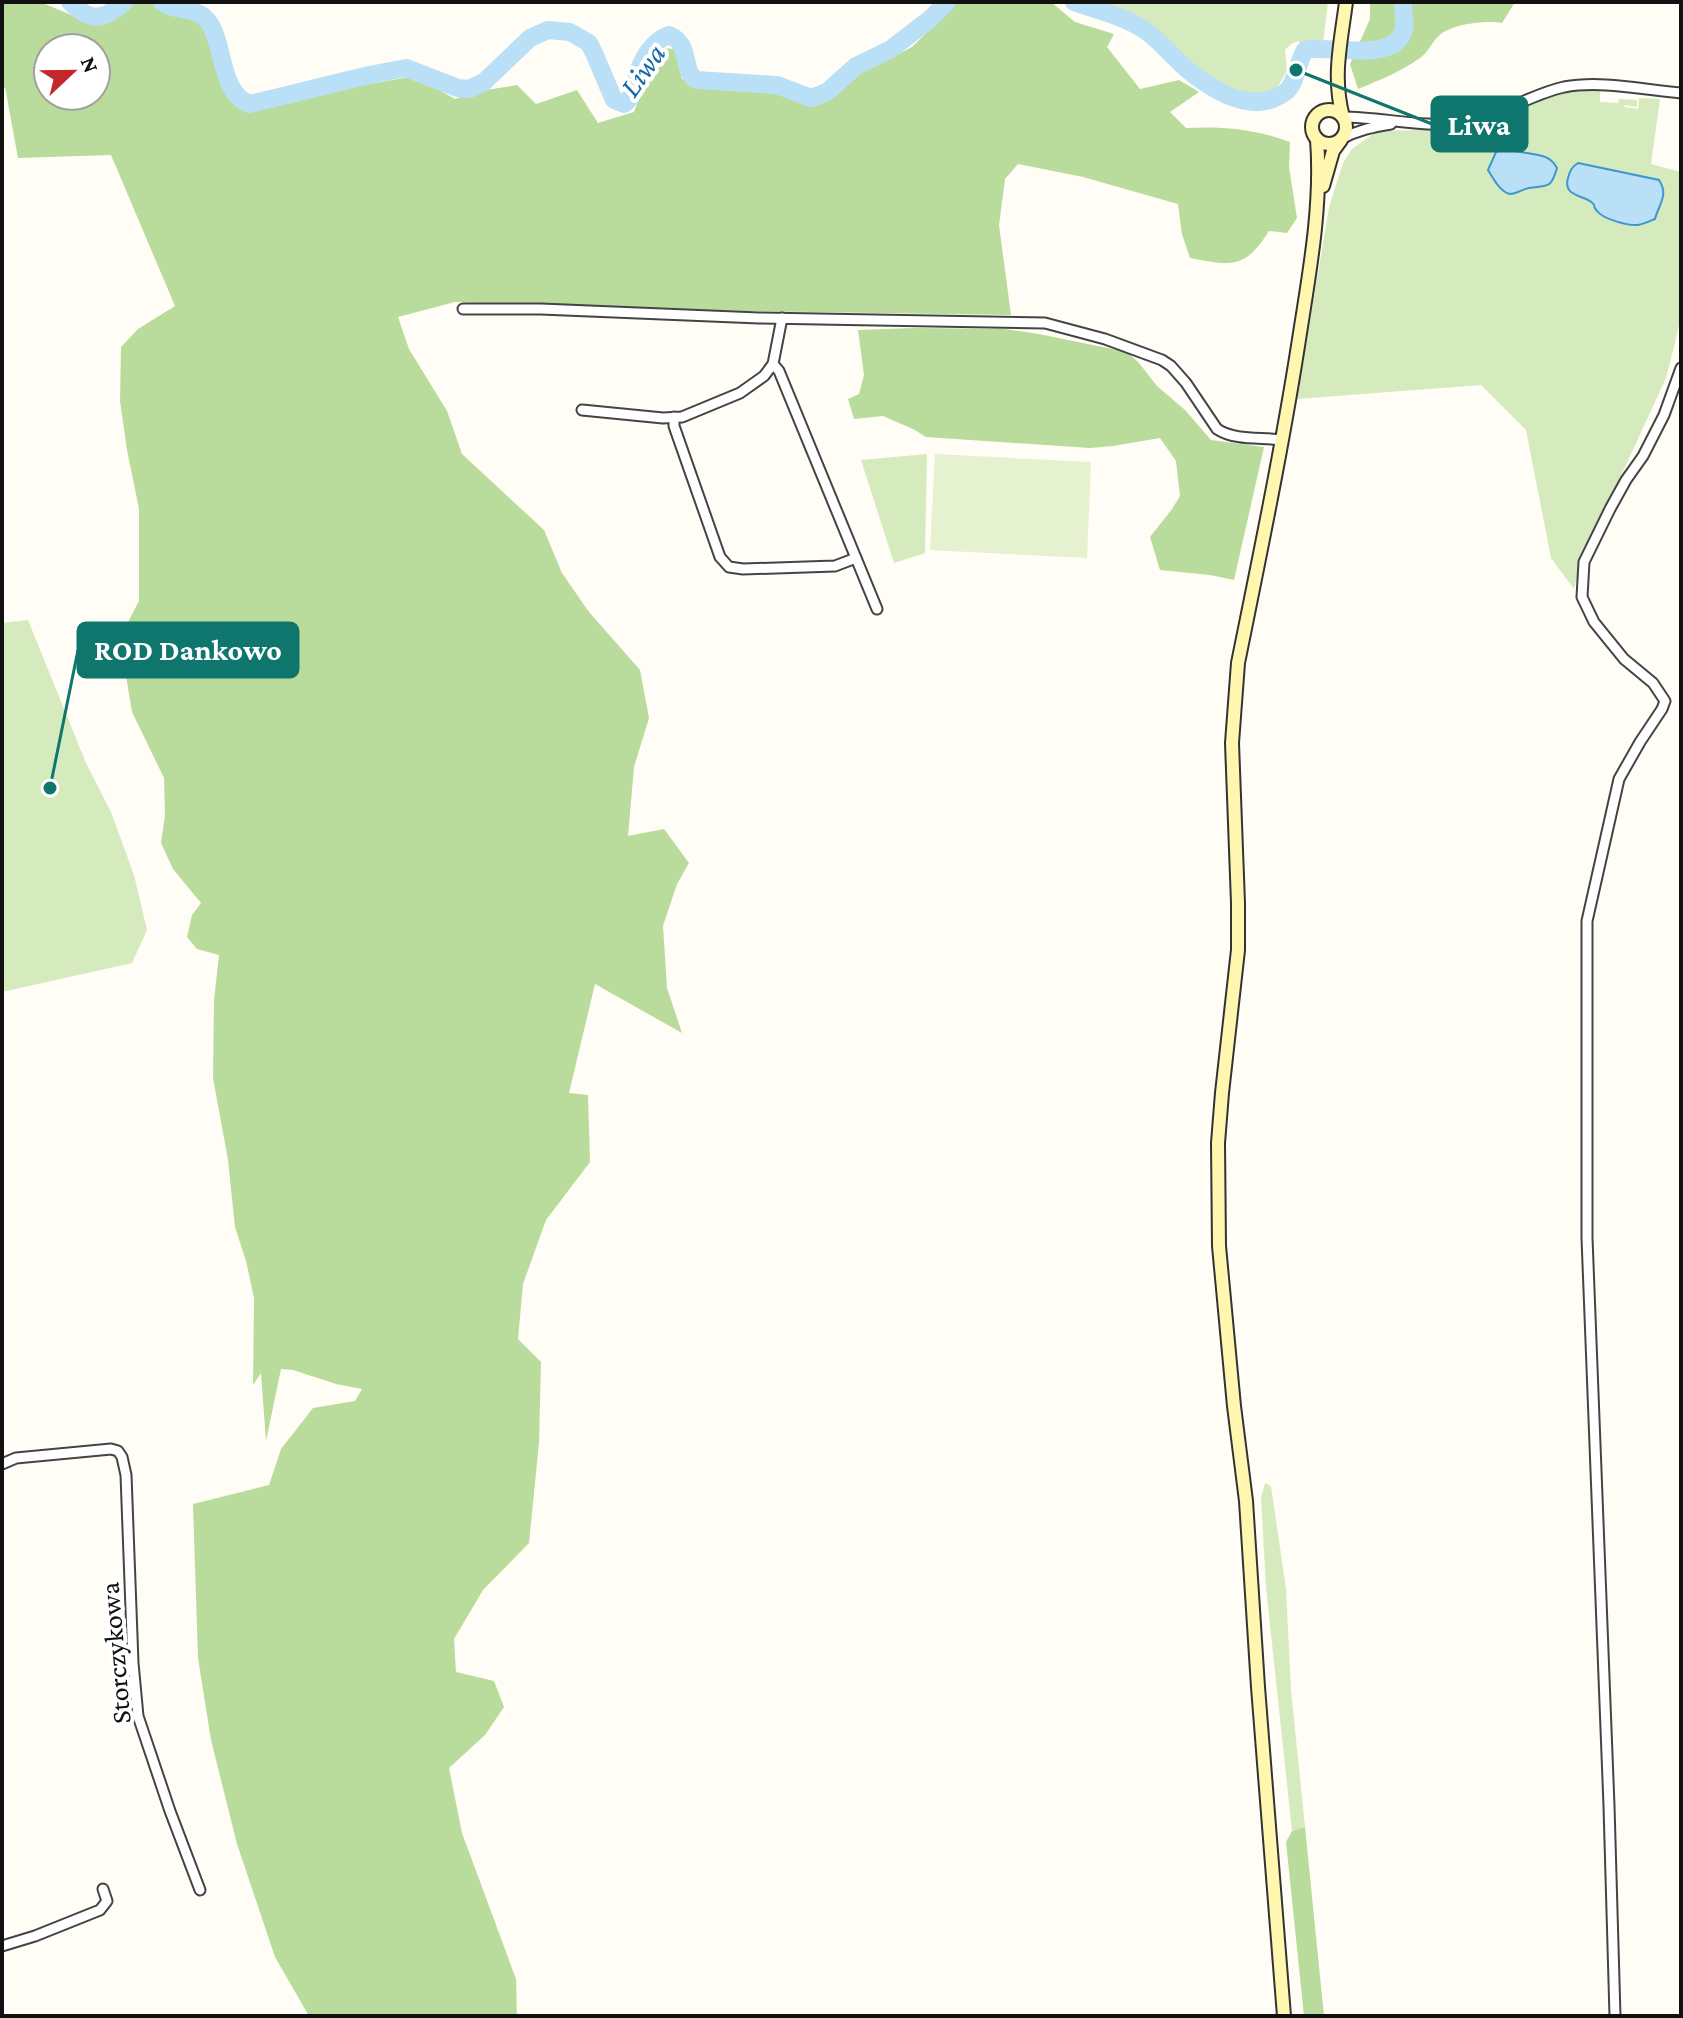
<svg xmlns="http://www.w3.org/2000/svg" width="1683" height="2018" viewBox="0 0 1683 2018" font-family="'Crimson Pro',serif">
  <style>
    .green { fill: #d5ebbd }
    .forest { fill: #b9dc9c; fill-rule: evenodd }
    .pitch { fill: #e6f2cf }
    .water { fill: #b9e0f7; stroke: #3f96cf; stroke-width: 2 }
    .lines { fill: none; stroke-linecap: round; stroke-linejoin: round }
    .river { stroke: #b9e0f7; stroke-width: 18 }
    .minor-casing { stroke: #444; stroke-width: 13 }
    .secondary-casing { stroke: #333; stroke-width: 16 }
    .minor { stroke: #fff; stroke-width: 9 }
    .secondary { stroke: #fff6b0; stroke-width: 12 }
    .labels { text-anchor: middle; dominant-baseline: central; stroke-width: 8; stroke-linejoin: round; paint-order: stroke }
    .street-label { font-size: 28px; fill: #111; stroke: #fff }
    .water-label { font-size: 30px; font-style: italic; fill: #1768a6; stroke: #fff }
    .leader { fill: none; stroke: #0f766e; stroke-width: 3 }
    .callout-dot { fill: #0f766e; stroke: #fff; stroke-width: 3 }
    .callout { fill: #0f766e; stroke: #0f766e; stroke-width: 3 }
    .callout-label { font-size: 30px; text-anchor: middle; font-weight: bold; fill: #fff }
  </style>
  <rect width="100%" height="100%" fill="#fffdf5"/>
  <g class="green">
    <polygon points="1099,2 1328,2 1323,44 1306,45 1301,47 1299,41 1291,44 1285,50 1287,70 1276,90 1245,97 1214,83 1161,40 1148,25"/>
    <polygon points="1582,89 1600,91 1600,102 1618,103 1619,99 1637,100 1637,107 1625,105 1624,107 1638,109 1639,98 1660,99 1651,164 1681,172 1681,316 1674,347 1666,378 1580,565 1574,589 1551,558 1526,430 1481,385 1297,399 1329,207 1343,163 1352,149 1377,131 1462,129 1567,90"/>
    <polygon points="927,454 925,553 894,563 861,460"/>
    <polygon points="28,620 86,763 111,812 134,875 147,930 132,963 2,992 2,623"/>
    <polygon points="1265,1483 1271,1486 1286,1589 1291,1690 1305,1827 1292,1831 1266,1587 1261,1497"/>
  </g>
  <g class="forest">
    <path d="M 2,2 L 40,2 L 96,25 L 129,2 L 152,2 L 169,14 L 194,16 L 209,33 L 220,80 L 239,105 L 270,104 L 306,95 L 415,76 L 455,99 L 480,91 L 517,85 L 536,104 L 577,90 L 598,123 L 634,112 L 646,80 L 650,63 L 663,48 L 675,49 L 682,79 L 727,88 L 769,92 L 803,102 L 838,91 L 855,74 L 876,66 L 912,47 L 958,2 L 1051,2 L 1075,22 L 1114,34 L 1107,47 L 1140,89 L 1179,80 L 1199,92 L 1170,112 L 1186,128 C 1222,126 1256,129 1290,142 L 1289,167 L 1297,218 L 1287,233 L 1269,231 C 1245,269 1232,266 1190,258 L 1182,234 L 1178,204 L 1083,177 L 1018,164 L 1005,179 L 999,225 L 1011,315 L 673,310 L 455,302 L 398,317 L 409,349 L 447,411 L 462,454 L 544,530 L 562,573 L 589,612 L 640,670 L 649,718 L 634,767 L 628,836 L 664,829 L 689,863 L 677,884 L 663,926 L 667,988 L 682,1033 L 595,984 L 569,1093 L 588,1095 L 590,1162 L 546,1220 L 523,1284 L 518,1339 L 541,1362 L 539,1443 L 529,1543 L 483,1590 L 454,1639 L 456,1672 L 494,1681 L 504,1707 L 485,1735 L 449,1768 L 462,1833 L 516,1979 L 517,2016 L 309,2016 L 275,1957 L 237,1844 L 211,1740 L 198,1658 L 193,1504 L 269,1485 L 281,1449 L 313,1408 L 355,1401 L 362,1389 L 336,1384 L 293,1370 L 281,1369 L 266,1441 L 261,1373 L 253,1385 L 254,1298 L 246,1261 L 235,1227 L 228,1160 L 213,1078 L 214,1000 L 219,955 L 197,949 L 187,937 L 192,915 L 201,903 L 173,869 L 161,843 L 165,815 L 164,778 L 132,712 L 122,652 L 128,622 L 139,601 L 139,509 L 127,450 L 120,401 L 121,347 L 138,329 L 175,306 L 111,155 L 18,158 L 5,87 L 2,90 ZM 48,48 L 96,48 L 96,96 L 48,96 Z"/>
    <path d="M 1370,2 L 1515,2 L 1502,23 C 1486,20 1454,24 1441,34 C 1432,41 1429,52 1420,58 C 1400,72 1380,80 1358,89 L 1350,64 L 1370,19 Z"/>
    <polygon points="915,328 1005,329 1039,334 1127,352 1139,363 1157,386 1185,410 1211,440 1264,447 1234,580 1210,575 1160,570 1150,537 1172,509 1180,496 1176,461 1160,438 1113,446 1090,448 926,437 913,429 883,416 854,419 848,399 859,394 864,375 858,330"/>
    <polygon points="1305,1827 1324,2016 1304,2016 1286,1842 1292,1831"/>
  </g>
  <polygon class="pitch" points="935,454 1091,462 1087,558 930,550"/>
  <g class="water">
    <path d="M 1505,148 C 1512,150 1519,152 1527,153 C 1541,156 1550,155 1557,168 C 1551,189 1548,185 1529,188 C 1523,189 1516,194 1510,194 C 1500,192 1493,178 1488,170 L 1496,152 Z"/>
    <path d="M 1578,163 L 1659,180 C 1669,195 1659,204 1655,219 C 1650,221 1643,224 1638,225 C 1628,226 1603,219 1597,211 C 1590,203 1599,208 1590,201 C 1580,195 1563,195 1568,178 C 1570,170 1572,167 1578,163 Z"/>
  </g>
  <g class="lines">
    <g class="river">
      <path d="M 70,2 C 90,22 103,21 124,2"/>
      <path d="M 162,2 C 175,13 196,5 208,21 C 225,43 219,93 250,104 L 369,75 L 406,68 L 458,88 L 469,89 L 484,82 L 530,38 L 548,30 L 570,32 L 589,43 L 594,53 L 614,100 L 624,104 C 634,97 633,87 637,75 C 642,59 652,41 669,35 C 693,45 680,71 697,80 L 777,85 L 811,98 L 827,92 L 856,66 L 891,49 L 930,19 L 947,2"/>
      <path d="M 1074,2 C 1096,10 1123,16 1143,29 C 1160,40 1173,58 1189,71 C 1214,91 1253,115 1284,93 C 1296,86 1297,63 1305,50 C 1330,44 1397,65 1404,28 C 1405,20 1403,10 1403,2"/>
    </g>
    <defs>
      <g id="minor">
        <path d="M 1343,117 C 1384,117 1424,129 1466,122 C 1500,116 1531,94 1564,87 C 1602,80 1644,90 1681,93"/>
        <path d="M 1341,139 C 1358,130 1373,127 1391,124"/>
        <path d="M 463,309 L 541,309 L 759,318 L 1045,323 L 1105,339 L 1162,360 L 1171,366 L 1186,383 L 1217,429 C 1235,441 1261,437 1282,440"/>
        <polyline points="773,364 779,371 877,609"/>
        <polyline points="582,410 663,418 682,417 740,393 764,376 773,364 782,318"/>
        <polyline points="674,417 674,426 720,557 729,567 743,569 835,566 856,558"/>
        <polyline points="2,1464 16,1458 111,1449 118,1451 122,1457 126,1475 133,1663 138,1716 170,1811 200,1890"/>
        <polyline points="2,1946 35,1936 100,1910 107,1901 103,1889"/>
        <polyline points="1615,2016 1609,1806 1587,1238 1587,921 1619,779 1640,742 1662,709 1665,701 1653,683 1624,659 1594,622 1582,597 1584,562 1610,509 1626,480 1643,456 1664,415 1681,368"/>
      </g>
      <g id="secondary">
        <circle cx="1329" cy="127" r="17"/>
        <path d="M 1343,117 C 1332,77 1341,42 1346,2"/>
        <polyline points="1323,186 1333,151 1341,140"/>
        <path d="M 1284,2016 L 1258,1687 L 1246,1501 L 1234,1406 L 1219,1246 L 1218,1143 L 1222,1093 L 1238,950 L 1238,903 L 1232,743 L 1238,663 C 1260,554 1283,444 1300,333 C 1310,269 1322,204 1317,139"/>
      </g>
    </defs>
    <use href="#minor" class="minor-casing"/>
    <use href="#secondary" class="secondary-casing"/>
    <use href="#minor" class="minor"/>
    <use href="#secondary" class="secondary"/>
  </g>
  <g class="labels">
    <g class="street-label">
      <text transform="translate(115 1653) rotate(-95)">Storczykowa</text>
    </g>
    <g class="water-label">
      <text transform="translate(642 70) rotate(-55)">Liwa</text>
    </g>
  </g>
  <path class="leader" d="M1296 70L1432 124M50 788L78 650"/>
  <g class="callout-dot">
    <circle cx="1296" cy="70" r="8"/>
    <circle cx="50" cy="788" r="8"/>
  </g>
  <g class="callout">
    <rect x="1432" y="97" width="95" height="54" rx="8"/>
    <rect x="78" y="623" width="220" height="54" rx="8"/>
  </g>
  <g class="callout-label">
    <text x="1479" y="135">Liwa</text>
    <text x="188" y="660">ROD Dankowo</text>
  </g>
  <rect width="1683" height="2018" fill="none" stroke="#111111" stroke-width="8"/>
  <g transform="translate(72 72) rotate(68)"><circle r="38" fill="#ffffff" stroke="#a0a0a0" stroke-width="2"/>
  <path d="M0-6L14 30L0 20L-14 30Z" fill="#c4262e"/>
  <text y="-12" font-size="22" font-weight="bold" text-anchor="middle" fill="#111111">N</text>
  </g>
</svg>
